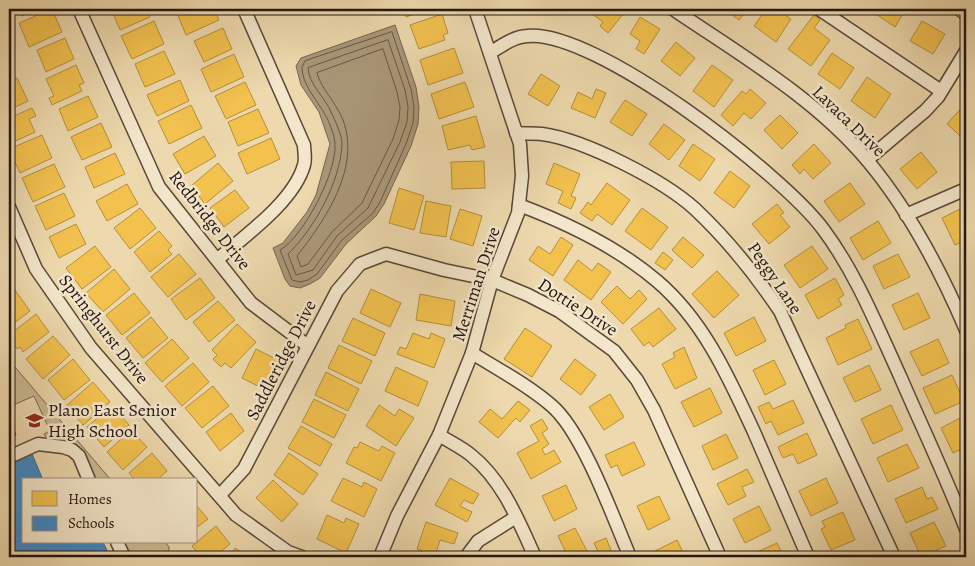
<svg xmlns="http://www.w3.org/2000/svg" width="975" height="566" viewBox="0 0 975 566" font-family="Alegreya,serif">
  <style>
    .green { fill: #cbb892; stroke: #786751 }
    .water { fill: #a99778; stroke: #74634e }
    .homes { fill: #f2c14e; stroke: #b48e3b }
    .schools { fill: #3f88c5; stroke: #37668f }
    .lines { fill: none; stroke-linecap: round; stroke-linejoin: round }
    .shore { stroke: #675644; stroke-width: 1 }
    .minor-casing { stroke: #574737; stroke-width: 15 }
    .minor { stroke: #f3e6ca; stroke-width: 12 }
    .labels { text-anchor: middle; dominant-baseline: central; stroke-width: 5; stroke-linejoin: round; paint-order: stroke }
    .street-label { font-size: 18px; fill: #251610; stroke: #f3e6ca }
    .poi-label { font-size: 18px; fill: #251610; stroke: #f3e6ca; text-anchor: start }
  </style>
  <rect width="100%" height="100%" fill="#edd9ad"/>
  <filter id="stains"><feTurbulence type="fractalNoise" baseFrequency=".004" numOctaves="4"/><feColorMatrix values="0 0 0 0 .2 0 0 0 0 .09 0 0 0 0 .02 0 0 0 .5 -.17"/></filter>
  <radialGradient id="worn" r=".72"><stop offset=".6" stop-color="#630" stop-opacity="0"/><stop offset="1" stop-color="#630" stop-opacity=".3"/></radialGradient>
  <g class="green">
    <polygon points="9,360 111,480 95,480 61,441 45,436 44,434 50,431 34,396 9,407"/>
    <polygon points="122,542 165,542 169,547 169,557 128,557"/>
  </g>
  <polygon class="water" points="395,25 416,87 419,107 418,124 411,146 384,204 376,216 346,244 320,278 310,284 300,288 290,286 285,279 273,248 283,243 307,212 316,195 330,144 319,112 301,85 296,66 301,58"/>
  <g class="homes">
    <polygon points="19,9 38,9 22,16"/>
    <polygon points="52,9 62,32 29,47 19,23"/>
    <polygon points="111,9 146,9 150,17 120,30"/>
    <polygon points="181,9 214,9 219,20 186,35 176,11"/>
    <polygon points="403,9 428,9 406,17"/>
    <polygon points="594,9 627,9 608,33 600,26 603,22 591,13"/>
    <polygon points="724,9 748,9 739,20"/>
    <polygon points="766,9 776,9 791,19 776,42 754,26"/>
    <polygon points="875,9 906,9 895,27 873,12"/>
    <polygon points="442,14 448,33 443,35 445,40 419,49 410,25"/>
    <polygon points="814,15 820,20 814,28 830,40 811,66 788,49"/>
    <polygon points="640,17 660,29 644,54 636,49 640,41 630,34"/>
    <polygon points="154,21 164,44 132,59 121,36"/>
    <polygon points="922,21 945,34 933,54 910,41"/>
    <polygon points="223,28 232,49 204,62 194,41"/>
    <polygon points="65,38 74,59 46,72 37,50"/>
    <polygon points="676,42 695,58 680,76 661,61"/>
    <polygon points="454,48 463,73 428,85 420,60"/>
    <polygon points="164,51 175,74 145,87 135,64"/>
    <polygon points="832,53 854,68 840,89 818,74"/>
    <polygon points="234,54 244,77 211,92 201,69"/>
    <polygon points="76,65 84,83 79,85 82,91 52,105 49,98 54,96 46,79"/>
    <polygon points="712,65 733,80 714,107 693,91"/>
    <polygon points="541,74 560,86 548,106 528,94"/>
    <polygon points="867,77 891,94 875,118 851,101"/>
    <polygon points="17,78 28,101 9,110 9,82"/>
    <polygon points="180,80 189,101 157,116 147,95"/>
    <polygon points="245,82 256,105 226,119 215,96"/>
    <polygon points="465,82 474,107 439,119 431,94"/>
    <polygon points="596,89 606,93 595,118 571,108 578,92 592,99"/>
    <polygon points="750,89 766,103 751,119 744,113 733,126 721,115 742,91 746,94"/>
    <polygon points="88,96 98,117 68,131 59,109"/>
    <polygon points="625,100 647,114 632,136 610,122"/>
    <polygon points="965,104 966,105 966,141 947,124"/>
    <polygon points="191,105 202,128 169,144 158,121"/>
    <polygon points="32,108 36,116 29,119 35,132 9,144 9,118"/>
    <polygon points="258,109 269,133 238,146 228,122"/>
    <polygon points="780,115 798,133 782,149 764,130"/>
    <polygon points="476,116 485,147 472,150 470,145 448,150 442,126"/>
    <polygon points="101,123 112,147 82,160 71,137"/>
    <polygon points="664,124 685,140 669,160 649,144"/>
    <polygon points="42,135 52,158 20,173 9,149"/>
    <polygon points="204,136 216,156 185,174 173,154"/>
    <polygon points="271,138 280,159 247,174 238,153"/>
    <polygon points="693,144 715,159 700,181 679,166"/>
    <polygon points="814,144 831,163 813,179 804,169 800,174 792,165"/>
    <polygon points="921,152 937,172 917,189 900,169"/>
    <polygon points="115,153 125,174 94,188 85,167"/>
    <polygon points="484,161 485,188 452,189 451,162"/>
    <polygon points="218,163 233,181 205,204 191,186"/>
    <polygon points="554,163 580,174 571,196 576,198 571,209 558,203 563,191 546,184"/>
    <polygon points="54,164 65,187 33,202 22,178"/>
    <polygon points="730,171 750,186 734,208 714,193"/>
    <polygon points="607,183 630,200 612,225 597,214 592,221 580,213 588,202 591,205"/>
    <polygon points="850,183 865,204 839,222 824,201"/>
    <polygon points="127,184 138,204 107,221 96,201"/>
    <polygon points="399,188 424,196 414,230 389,223"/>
    <polygon points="235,190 249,208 224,227 210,208"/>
    <polygon points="64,193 75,216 46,230 35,206"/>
    <polygon points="426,201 451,206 446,237 420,233"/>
    <polygon points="777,204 784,213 780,215 790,227 769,244 752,224"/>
    <polygon points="966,206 966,240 955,245 942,218"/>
    <polygon points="140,208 156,228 130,249 114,228"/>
    <polygon points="642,208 668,227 651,250 625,231"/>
    <polygon points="460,209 482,216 473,246 450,239"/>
    <polygon points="878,221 891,243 863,260 850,238"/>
    <polygon points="76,224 86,244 59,258 49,237"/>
    <polygon points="159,231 172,246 168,250 172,254 150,272 134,252"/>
    <polygon points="561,237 573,245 553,276 529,260 538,246 550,254"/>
    <polygon points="683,237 704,255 692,268 672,250"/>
    <polygon points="95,246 111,267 82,289 66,268"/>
    <polygon points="812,246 828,269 800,288 784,265"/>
    <polygon points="663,252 673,260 665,270 655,263"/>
    <polygon points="179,254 196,274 168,297 151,277"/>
    <polygon points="898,254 910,277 884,289 873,266"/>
    <polygon points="578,260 592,271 598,263 611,272 591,300 564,280"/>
    <polygon points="114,269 130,289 103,312 86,293"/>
    <polygon points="717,271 739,295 714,318 692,294"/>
    <polygon points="200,278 215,298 186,320 171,299"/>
    <polygon points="835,278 844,295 838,299 842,305 818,319 805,295"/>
    <polygon points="617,286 630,299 639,290 647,299 623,324 601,302"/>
    <polygon points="371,289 401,303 390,327 360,313"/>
    <polygon points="15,290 30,311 9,327 9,294"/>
    <polygon points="134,293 150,313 122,335 106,315"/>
    <polygon points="918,293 930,318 904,330 892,305"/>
    <polygon points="420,294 455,301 451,326 416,320"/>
    <polygon points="218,301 235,320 209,342 193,322"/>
    <polygon points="659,308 676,329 653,347 649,342 644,346 631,329"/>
    <polygon points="36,314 49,332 23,352 20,347 17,349 9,335"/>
    <polygon points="151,317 168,338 143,358 126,338"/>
    <polygon points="754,317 766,341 736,356 724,333"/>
    <polygon points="353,318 385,333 375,356 342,341"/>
    <polygon points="858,319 872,349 838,365 826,338 846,328 845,325"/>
    <polygon points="237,324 256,342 231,368 225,363 221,367 213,359 217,355 212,350"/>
    <polygon points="525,328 552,346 532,377 504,359"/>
    <polygon points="413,333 429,339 431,333 445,339 434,368 397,354 400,347 406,349"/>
    <polygon points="53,336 70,355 43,379 26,359"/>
    <polygon points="172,339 189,358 162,382 145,363"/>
    <polygon points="938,339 949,363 922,376 910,352"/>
    <polygon points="339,345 372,361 361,384 328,368"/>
    <polygon points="684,347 697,378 675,389 662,364 675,357 673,353"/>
    <polygon points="256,349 280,361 266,390 242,378"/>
    <polygon points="73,359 90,380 64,400 48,380"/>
    <polygon points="575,359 596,375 581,395 560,379"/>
    <polygon points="774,360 786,384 765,395 753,370"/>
    <polygon points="193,363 209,382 182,406 165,386"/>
    <polygon points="869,365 881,390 855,402 843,378"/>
    <polygon points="396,367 428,382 418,406 385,391"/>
    <polygon points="326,372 359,389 348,411 315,395"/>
    <polygon points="952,375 964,401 935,414 923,388"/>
    <polygon points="93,382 110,402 83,425 66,406"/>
    <polygon points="213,386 229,406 202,428 185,408"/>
    <polygon points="710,388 722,413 694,427 681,402"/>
    <polygon points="610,394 624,417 604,430 589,407"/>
    <polygon points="314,399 346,415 334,438 302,422"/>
    <polygon points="793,400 804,423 778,435 771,421 766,424 758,407 769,402 773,409"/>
    <polygon points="518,401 530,410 520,422 516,418 498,438 479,422 490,409 502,419"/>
    <polygon points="379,405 395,416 399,409 414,418 396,446 366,426"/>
    <polygon points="891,405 903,430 873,444 861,419"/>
    <polygon points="108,409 111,413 116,410 129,425 104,447 87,427"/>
    <polygon points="231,413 244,431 220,451 206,432"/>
    <polygon points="966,415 966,447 953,453 941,428"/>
    <polygon points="542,419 548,429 542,433 549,444 542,449 545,455 554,450 561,462 531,479 517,453 539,441 530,426"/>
    <polygon points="301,426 332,444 320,466 288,448"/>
    <polygon points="131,430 147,447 123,470 107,452"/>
    <polygon points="807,433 817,455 798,464 793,454 783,458 778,447"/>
    <polygon points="726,434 738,458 713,470 702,446"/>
    <polygon points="360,442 379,451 382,446 395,453 381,481 346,463 354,447 357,448"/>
    <polygon points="634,442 645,465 622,476 617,465 611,468 605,455"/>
    <polygon points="907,444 919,468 888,482 877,458"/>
    <polygon points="152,453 167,471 157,480 135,480 129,473"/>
    <polygon points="289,453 318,474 303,495 274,475"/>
    <polygon points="747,469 754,482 742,487 746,496 728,505 717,484"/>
    <polygon points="343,478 362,487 364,482 377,489 364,517 331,501"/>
    <polygon points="450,478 479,494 473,504 464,500 460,506 472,512 467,522 435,505"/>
    <polygon points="826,478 838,503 811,516 799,491"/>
    <polygon points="273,480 298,504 282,522 256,498"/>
    <polygon points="566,485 577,509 554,521 542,496"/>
    <polygon points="922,487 927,499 932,497 938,509 906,523 895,499"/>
    <polygon points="659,496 670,519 648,530 637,506"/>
    <polygon points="196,505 208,519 196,528"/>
    <polygon points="759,506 771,530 745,543 733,519"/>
    <polygon points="843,512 855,540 831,550 821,529 825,527 822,521"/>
    <polygon points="327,515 344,523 346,518 359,524 346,553 317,539"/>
    <polygon points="426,522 458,533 454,544 440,540 435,556 417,549"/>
    <polygon points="934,522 946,546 921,557 910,533"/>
    <polygon points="216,526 230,544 214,557 201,557 192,546"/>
    <polygon points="575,528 587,551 575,557 568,557 558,536"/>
    <polygon points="606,538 611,550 600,556 594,543"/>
    <polygon points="677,540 685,557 658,557 655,551"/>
    <polygon points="777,543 784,557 748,557 748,556"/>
    <polygon points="235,548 250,557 230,557"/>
  </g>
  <g class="schools">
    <polygon points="9,417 16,435 9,438"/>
    <polygon points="32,454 43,480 24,480 24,542 103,542 110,557 9,557 9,465"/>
  </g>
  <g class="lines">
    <g class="shore">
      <path d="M 392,32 L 411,89 L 414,107 L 413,123 L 406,144 L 380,202 L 373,213 L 342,240 L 317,274 L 308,280 L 300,282 L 292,280 L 280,250 C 304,236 337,172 335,144 C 335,138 332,130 330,125 C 323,105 302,88 302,67 L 305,61 Z"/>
      <path d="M 388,40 L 405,90 L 408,107 L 407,122 L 400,142 L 368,208 L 337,236 L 313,270 L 296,275 L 288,254 C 314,229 340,182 342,145 C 342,134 335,121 331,112 C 325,97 309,85 308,68 Z"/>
      <path d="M 383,49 L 397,92 L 400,107 L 399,120 L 393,139 L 362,203 L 332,232 L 308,264 L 301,267 L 297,256 C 325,220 361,168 343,120 C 337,104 320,87 317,73 Z"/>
    </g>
    <defs>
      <g id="minor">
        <polyline points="79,9 159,187 251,303 308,346"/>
        <path d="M 673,9 C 739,54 815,98 867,160 C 909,210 940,269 966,330"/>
        <polyline points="819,9 941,91"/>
        <polyline points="959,9 966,14"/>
        <path d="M 490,53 C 501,46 513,37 527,36 C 594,28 783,175 823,229 C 856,273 877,326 900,376 C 922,427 946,477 966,529"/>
        <path d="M 516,133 C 525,134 534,133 542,134 C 585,140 663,180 695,209 C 728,240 755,274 780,311 L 894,557"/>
        <polyline points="867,160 925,111 938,97 966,51"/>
        <path d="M 519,205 C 567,223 617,247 657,281 C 704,321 729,378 754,432 C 772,474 790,515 808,557"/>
        <polyline points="9,207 36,269 91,348 236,515 288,552 302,557"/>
        <polyline points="906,215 966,189"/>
        <path d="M 218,259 C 246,235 294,201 304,165 C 306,159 304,151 304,145 L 244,9"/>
        <path d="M 472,353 C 499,370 528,385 552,406 C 583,433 613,517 630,557"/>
        <path d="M 439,435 C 450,442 463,448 472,456 C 503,481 519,522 535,557"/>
        <polyline points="9,457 38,444 63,447 72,450 79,456 89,480"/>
        <polyline points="220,495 244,469 337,291 360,264 386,254 444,270 492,280 528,295 559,311 614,351 637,380 654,410 720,557"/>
        <polyline points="117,542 124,557"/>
        <polyline points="380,557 397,516 439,435 472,353 492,280 518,213 522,176 520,144 475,9"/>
        <polyline points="466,557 478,541 516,517"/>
      </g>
    </defs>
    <use href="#minor" class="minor-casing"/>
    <use href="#minor" class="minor"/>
  </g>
  <defs>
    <symbol id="school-bare" viewBox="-9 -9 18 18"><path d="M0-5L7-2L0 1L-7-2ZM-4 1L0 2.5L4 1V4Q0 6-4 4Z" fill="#8f2418" stroke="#f3e6ca" stroke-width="2.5" paint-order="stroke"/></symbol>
  </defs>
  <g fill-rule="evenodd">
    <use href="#school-bare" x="22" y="408" width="25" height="25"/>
  </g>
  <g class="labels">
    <g class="street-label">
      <text transform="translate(849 121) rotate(44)">Lavaca Drive</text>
      <text transform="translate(210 220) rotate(52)">Redbridge Drive</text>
      <text transform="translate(775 278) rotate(56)">Peggy Lane</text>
      <text transform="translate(476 284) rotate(-72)">Merriman Drive</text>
      <text transform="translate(578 307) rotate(33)">Dottie Drive</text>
      <text transform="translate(104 329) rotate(52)">Springhurst Drive</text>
      <text transform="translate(281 360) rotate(-63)">Saddleridge Drive</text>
    </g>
    <g class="poi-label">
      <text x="48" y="410">Plano East Senior<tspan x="48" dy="21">High School</tspan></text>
    </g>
  </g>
  <rect width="975" height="566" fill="none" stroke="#edd9ad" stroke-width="30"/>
  <rect x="10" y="10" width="955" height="546" fill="none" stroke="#251610" stroke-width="2.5"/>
  <rect x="15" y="15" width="945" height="536" fill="none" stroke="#251610"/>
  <rect x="22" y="478" width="175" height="65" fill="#f3e6ca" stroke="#a19380"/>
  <rect x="32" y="491" width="25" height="15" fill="#f2c14e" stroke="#a19380"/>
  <text x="68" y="504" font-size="15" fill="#251610">Homes</text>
  <rect x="32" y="516" width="25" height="15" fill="#3f88c5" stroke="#a19380"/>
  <text x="68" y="528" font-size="15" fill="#251610">Schools</text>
  <rect width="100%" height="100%" filter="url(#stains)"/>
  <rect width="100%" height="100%" fill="url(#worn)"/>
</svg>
